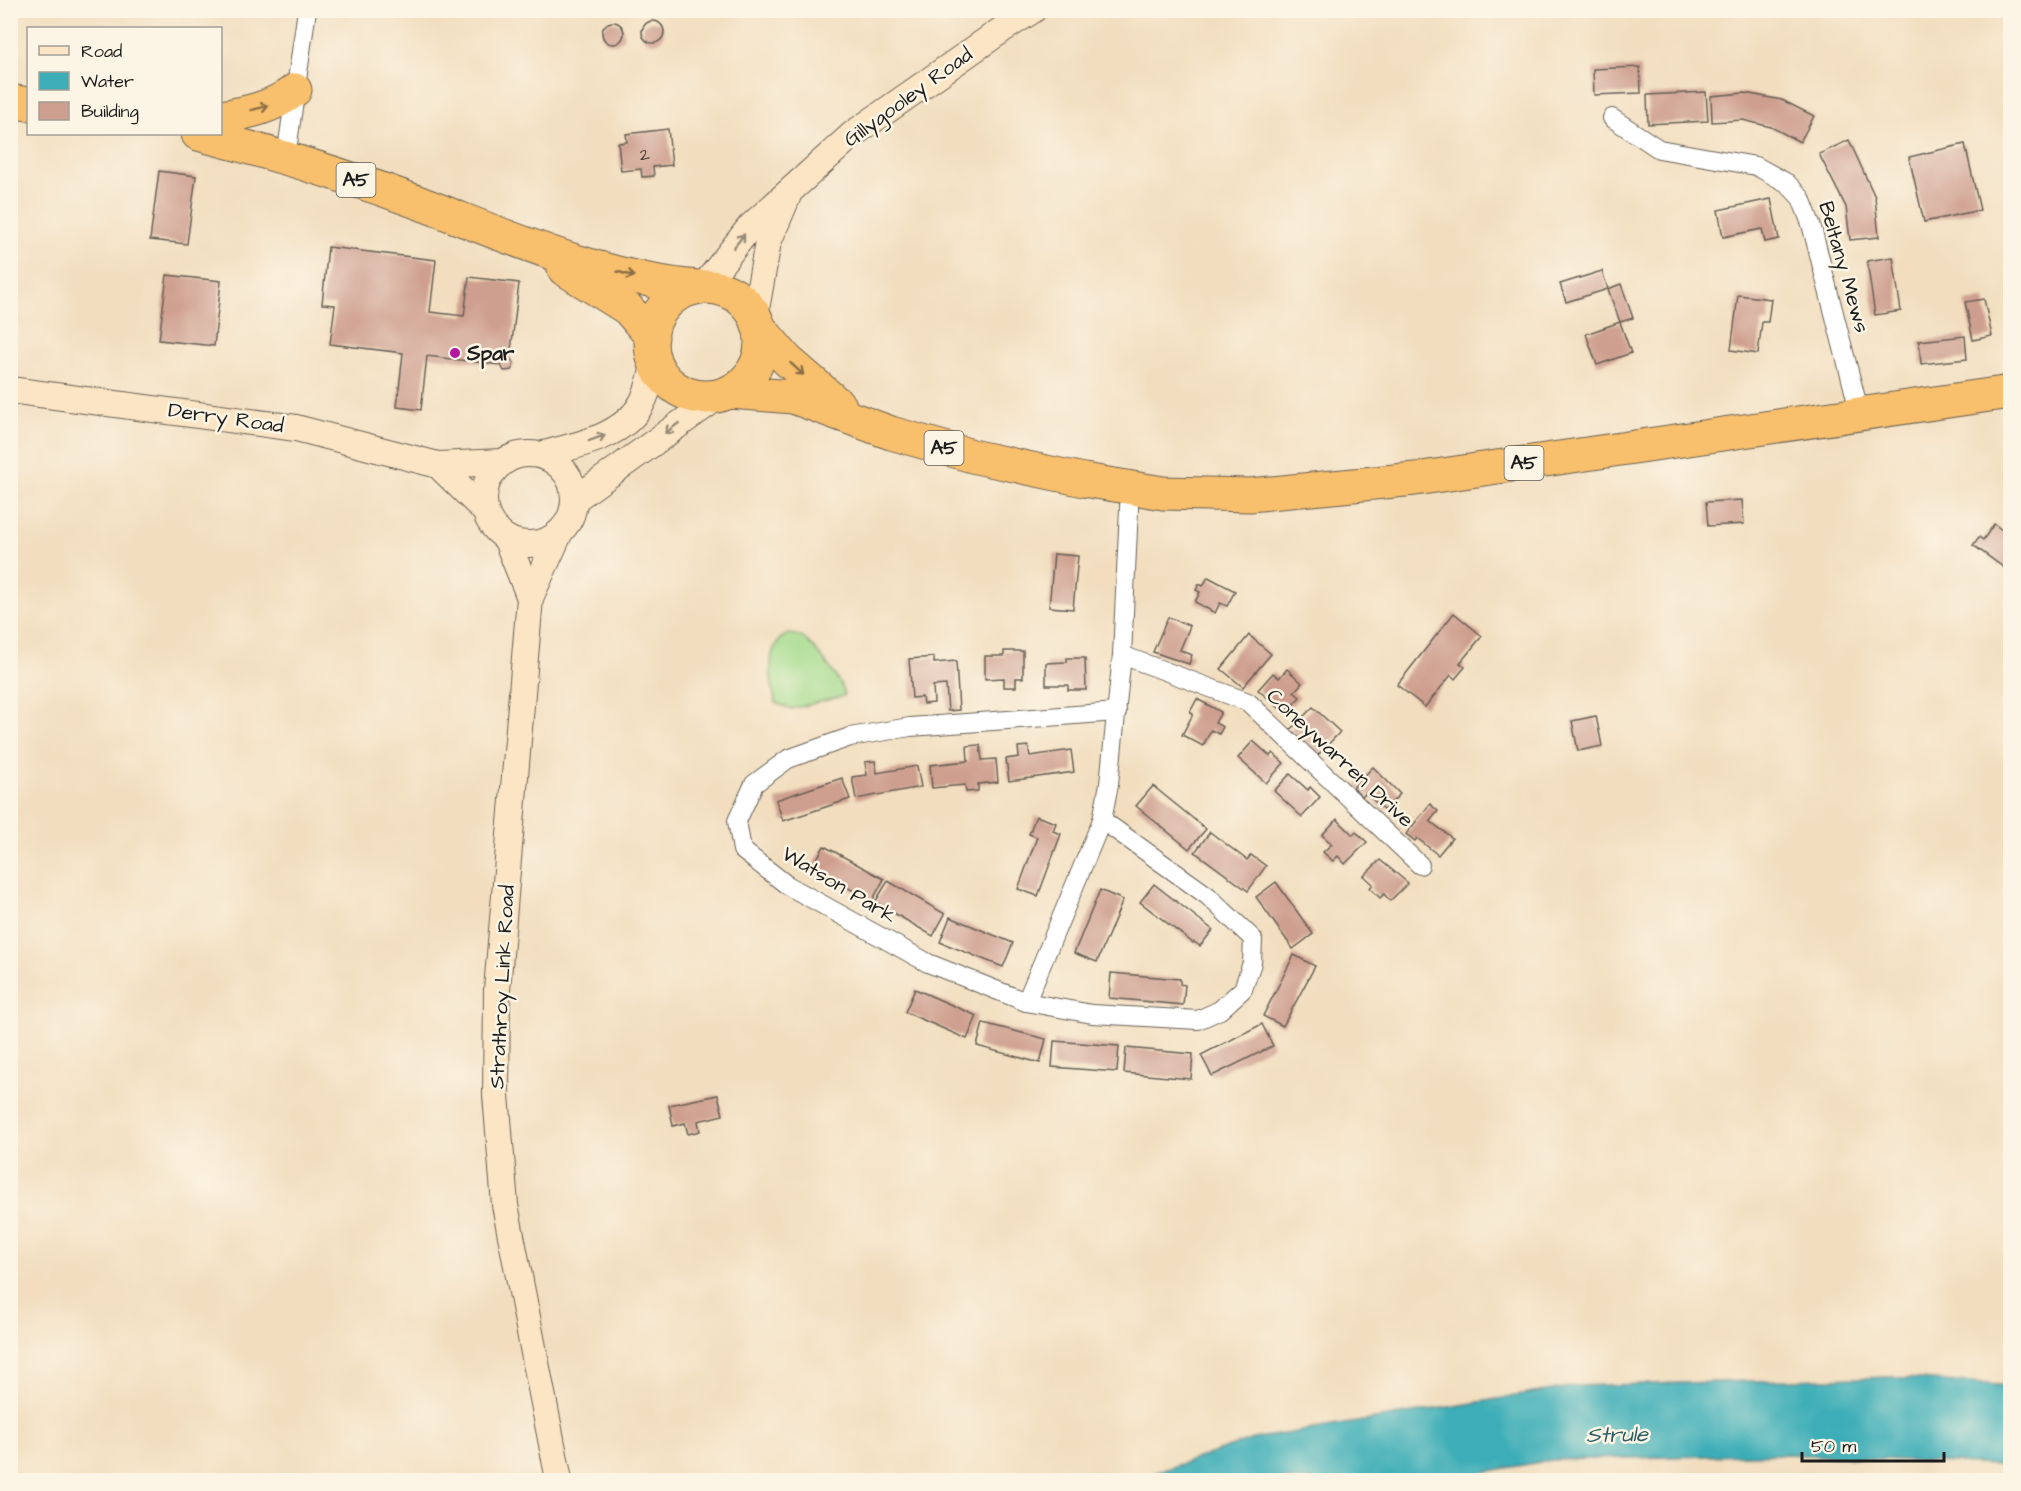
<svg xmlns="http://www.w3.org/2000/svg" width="2021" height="1491" viewBox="0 0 2021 1491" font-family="'Architects Daughter',sans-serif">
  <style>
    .green { fill: #a3db8c; stroke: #607c54; stroke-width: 1.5 }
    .water { fill: #3daeb7; stroke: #2c656a; stroke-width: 1.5 }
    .building { fill: #ce9e8e }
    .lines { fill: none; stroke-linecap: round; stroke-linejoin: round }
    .street-casing { stroke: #676055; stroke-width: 20 }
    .secondary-casing { stroke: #676055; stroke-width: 28 }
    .highway-casing { stroke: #676055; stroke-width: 35 }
    .street { stroke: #fff; stroke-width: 18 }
    .secondary { stroke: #fce5c4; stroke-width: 26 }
    .highway { stroke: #f8bf6c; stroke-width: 33 }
    .oneway { stroke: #8a6e44 }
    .oneway2 { stroke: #978b78 }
    .poi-dot { fill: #b5179e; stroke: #fcf5e5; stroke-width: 2 }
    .labels { text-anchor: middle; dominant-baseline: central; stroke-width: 5; stroke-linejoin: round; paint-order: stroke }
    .number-label { font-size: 18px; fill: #483c38 }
    .shield { fill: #fcf5e5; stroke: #5f5d58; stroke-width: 1.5 }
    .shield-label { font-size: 20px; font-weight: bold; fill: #1c1c1c }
    .street-label { font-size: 21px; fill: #1c1c1c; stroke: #fcf5e5 }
    .poi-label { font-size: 21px; font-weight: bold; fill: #1c1c1c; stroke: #fcf5e5; text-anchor: start }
    .water-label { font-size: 22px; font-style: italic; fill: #2b5e62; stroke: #fcf5e5 }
  </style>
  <rect width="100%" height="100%" fill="#fcf5e5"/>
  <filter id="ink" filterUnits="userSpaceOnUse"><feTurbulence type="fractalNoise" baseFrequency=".0167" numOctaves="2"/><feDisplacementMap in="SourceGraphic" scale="12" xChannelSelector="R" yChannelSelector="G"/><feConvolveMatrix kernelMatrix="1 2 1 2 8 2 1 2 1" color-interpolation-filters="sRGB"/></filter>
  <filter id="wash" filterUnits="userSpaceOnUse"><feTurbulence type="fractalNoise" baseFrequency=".008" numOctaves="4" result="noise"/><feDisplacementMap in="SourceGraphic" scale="24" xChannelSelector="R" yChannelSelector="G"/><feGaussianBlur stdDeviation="1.35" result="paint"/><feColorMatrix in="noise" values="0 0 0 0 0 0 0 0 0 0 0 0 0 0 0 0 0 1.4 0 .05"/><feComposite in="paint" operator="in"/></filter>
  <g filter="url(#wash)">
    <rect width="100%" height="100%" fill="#f2debf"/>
    <path class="green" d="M 789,634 C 795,635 799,635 803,638 C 814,646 845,684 844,696 L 791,709 L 776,703 C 770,683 764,642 789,634 Z"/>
    <polygon class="water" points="1893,1377 2010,1386 2010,1466 1787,1454 1551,1460 1440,1480 1134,1480 1253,1439 1576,1386"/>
    <g id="blocks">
      <g class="building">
        <polygon points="812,10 861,10 861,12 812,14"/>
        <circle cx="653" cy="32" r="11"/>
        <circle cx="613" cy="33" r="11"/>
        <polygon points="1640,67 1641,93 1594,95 1593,69"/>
        <polygon points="1706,92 1708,121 1648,124 1647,95"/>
        <polygon points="1745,93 1782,100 1814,116 1800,142 1771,127 1743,120 1712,122 1711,96"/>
        <polygon points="668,129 672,165 653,167 654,176 642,177 641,169 621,171 618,143 627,142 626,134"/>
        <polygon points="1849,140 1875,197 1879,237 1850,240 1846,207 1819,154"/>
        <polygon points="1965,144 1980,210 1924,222 1909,157"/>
        <polygon points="159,171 196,176 187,244 150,240"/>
        <polygon points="1771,199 1779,239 1765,242 1762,229 1723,237 1718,210"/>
        <polygon points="328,247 436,260 430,312 464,316 469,277 519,283 510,359 514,363 512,370 504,371 501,365 427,356 421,410 397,407 403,353 330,344 335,305 322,304"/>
        <polygon points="1893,257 1901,311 1875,315 1867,261"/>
        <polygon points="1602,271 1608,289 1621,284 1633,318 1620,322 1631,353 1597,365 1586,334 1620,322 1608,289 1566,302 1560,284"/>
        <polygon points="167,275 221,281 214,346 159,340"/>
        <polygon points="1738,295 1771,299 1768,322 1762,322 1758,354 1731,350"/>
        <polygon points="1984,299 1992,336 1973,340 1965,302"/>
        <polygon points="1965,336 1967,359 1921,364 1919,341"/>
        <polygon points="1742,500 1744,524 1708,526 1706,502"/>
        <polygon points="1994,524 2010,536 2010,572 1973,545 1979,537 1983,540"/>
        <polygon points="1054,554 1078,556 1073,609 1049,607"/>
        <polygon points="1208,577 1235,591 1227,606 1220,603 1215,613 1195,602 1200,592 1196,590 1199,584 1203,586"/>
        <polygon points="1454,613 1482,636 1460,663 1465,667 1455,679 1451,675 1425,707 1397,685"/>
        <polygon points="1168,617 1190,626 1180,650 1192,655 1189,664 1153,652"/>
        <polygon points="1249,635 1271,654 1243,687 1221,669"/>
        <polygon points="1004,651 1023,651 1023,678 1016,678 1016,687 1004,687 1004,678 985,679 985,656 1004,656"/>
        <polygon points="934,657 934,663 956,661 959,710 948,711 946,685 933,686 934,703 923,704 922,697 912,698 909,659"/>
        <polygon points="1067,658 1085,658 1086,690 1068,690 1068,685 1046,685 1046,663 1067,662"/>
        <polygon points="1287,669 1302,683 1294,692 1300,697 1285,713 1258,690 1273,673 1279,678"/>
        <polygon points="1197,699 1221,712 1215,723 1223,727 1219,734 1211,730 1203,746 1182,735 1193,714 1190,712"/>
        <polygon points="1313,707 1340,732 1316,757 1289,731"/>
        <polygon points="1596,716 1602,746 1578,751 1572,721"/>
        <polygon points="1253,741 1270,756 1273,753 1284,763 1266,783 1238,758"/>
        <polygon points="980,745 982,760 996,759 998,782 978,784 978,791 966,792 965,785 932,788 930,765 968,761 967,746"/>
        <polygon points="1028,746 1030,756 1071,750 1074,772 1009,781 1006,759 1019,757 1018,747"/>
        <polygon points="875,761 877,773 917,766 921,787 856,799 852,777 867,775 865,762"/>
        <polygon points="1373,767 1400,794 1384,810 1366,793 1362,797 1353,788"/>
        <polygon points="1290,774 1308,790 1310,787 1320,797 1302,817 1274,791"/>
        <polygon points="842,778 850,799 783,821 776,800"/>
        <polygon points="1153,786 1206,829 1189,849 1136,806"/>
        <polygon points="1430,804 1438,811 1430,821 1452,838 1438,855 1417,838 1415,841 1406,834"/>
        <polygon points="1036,816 1056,823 1053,831 1061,834 1038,896 1018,889 1037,837 1029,834"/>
        <polygon points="1337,819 1353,835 1356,832 1367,842 1345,864 1338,856 1333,861 1323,852 1332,844 1322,835"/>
        <polygon points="1210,832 1247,860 1251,855 1266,866 1248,891 1195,852"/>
        <polygon points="824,846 884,879 872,901 812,868"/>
        <polygon points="1380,860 1408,883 1390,901 1384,894 1380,898 1370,888 1373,884 1364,876"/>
        <polygon points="888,881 945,914 933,936 875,902"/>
        <polygon points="1276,882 1313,934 1293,949 1256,897"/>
        <polygon points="1154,884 1213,930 1200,946 1194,942 1193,943 1140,902"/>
        <polygon points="1100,890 1123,900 1097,962 1074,953"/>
        <polygon points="950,917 1013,943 1003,967 940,942"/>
        <polygon points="1294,955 1315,966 1283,1026 1263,1016"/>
        <polygon points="1111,973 1180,979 1180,984 1185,985 1183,1005 1109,998"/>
        <polygon points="915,989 977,1016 967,1039 905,1012"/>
        <polygon points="983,1023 1046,1039 1040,1063 977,1046"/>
        <polygon points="1262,1024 1273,1046 1212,1076 1201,1055"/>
        <polygon points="1054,1041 1119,1046 1117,1072 1052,1067"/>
        <polygon points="1126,1048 1193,1054 1191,1079 1124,1073"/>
        <polygon points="718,1095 723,1115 698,1121 700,1131 688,1134 685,1123 673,1126 669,1105"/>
      </g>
    </g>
  </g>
  <g filter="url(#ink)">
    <use href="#blocks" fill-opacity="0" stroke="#676055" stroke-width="1.5"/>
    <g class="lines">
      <defs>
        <g id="street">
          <polyline points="1612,118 1659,149 1756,166 1787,183 1801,198 1811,224 1860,414"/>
          <polyline points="286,157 307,10"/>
          <polyline points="1122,655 1248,702 1420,865"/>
          <polyline points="1102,820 1208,896 1253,939 1252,963 1243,989 1220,1010 1198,1020 1092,1014 1026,1002 928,963 787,885 742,850 737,821 754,784 788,759 850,737 910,727 1117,712"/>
          <polyline points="1026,1002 1102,820 1109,784 1122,655 1130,487"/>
        </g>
        <g id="secondary">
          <polyline points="703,287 750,227 853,134 1003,29 1033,10"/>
          <polyline points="755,315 768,242 787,198"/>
          <polyline points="10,390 296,428 438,465 501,462"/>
          <circle cx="529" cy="499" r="45"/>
          <path d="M 541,455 C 575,445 623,438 642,403 C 648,392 651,377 655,364"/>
          <polyline points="438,465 485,511"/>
          <polyline points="574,500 720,395"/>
          <polyline points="506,538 530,598"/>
          <polyline points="559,1480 505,1205 496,1095 497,990 530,598 560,532"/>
        </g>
        <g id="highway">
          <polyline points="10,101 28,104"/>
          <path d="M 220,117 C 248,113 274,107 295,90"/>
          <path d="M 198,134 C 273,153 347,176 420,203 C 509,237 602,279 698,287"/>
          <polyline points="564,269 628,309 652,337"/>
          <circle cx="706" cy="342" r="55"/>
          <polyline points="758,326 787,360 840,406"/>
          <polyline points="730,392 793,397 891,433 976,457 1084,480 1163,493 1250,495 1415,479 2010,392"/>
        </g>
      </defs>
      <use href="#street" class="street-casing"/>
      <use href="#secondary" class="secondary-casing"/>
      <use href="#highway" class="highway-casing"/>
      <use href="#street" class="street"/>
      <use href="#secondary" class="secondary"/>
      <use href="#highway" class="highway"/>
    </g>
    <defs><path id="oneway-shaft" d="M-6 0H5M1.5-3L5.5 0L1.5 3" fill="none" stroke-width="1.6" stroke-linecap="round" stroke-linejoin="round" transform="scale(1.5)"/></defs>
    <g class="oneway">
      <use href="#oneway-shaft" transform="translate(260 108) rotate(-14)"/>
      <use href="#oneway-shaft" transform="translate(626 274) rotate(16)"/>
      <use href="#oneway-shaft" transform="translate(797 369) rotate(42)"/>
    </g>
    <g class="oneway2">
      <use href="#oneway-shaft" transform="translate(739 241) rotate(-52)"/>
      <use href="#oneway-shaft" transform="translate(672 428) rotate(144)"/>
      <use href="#oneway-shaft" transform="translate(597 438) rotate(-20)"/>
    </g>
  </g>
  <circle class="poi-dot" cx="455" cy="353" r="6"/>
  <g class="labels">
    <g class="number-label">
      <text x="645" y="154">2</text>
    </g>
    <g class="shield">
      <rect x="336.5" y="163" width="39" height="34" rx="4.5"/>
      <rect x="924.5" y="431" width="39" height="34" rx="4.5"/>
      <rect x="1504.5" y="446" width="39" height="34" rx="4.5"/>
    </g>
    <g class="shield-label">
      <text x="356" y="180">A5</text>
      <text x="944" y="448">A5</text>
      <text x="1524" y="463">A5</text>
    </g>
    <g class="street-label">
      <text transform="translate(908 97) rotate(-36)">Gillygooley Road</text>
      <text transform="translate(1844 267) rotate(74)">Beltany Mews</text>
      <text transform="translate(226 418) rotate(8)">Derry Road</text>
      <text transform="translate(1340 758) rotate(43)">Coneywarren Drive</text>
      <text transform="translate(839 885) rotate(31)">Watson Park</text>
      <text transform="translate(502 987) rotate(-87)">Strathroy Link Road</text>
    </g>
    <g class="poi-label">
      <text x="467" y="353">Spar</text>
    </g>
    <g class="water-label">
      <text transform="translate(1617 1435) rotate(-1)">Strule</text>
    </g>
  </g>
  <rect width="2021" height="1491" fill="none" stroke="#fcf5e5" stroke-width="36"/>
  <rect x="27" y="27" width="195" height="108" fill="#fcf5e5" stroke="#a29e95" stroke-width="1.5"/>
  <rect x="39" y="46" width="30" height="9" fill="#fce5c4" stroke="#a29e95" stroke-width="1.5"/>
  <text x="81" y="57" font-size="18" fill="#1c1c1c">Road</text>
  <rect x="39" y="72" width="30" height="18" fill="#3daeb7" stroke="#a29e95" stroke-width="1.5"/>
  <text x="81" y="87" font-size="18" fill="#1c1c1c">Water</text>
  <rect x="39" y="102" width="30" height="18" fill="#ce9e8e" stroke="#a29e95" stroke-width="1.5"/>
  <text x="81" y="117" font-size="18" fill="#1c1c1c">Building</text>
  <path d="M1802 1452v9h142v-9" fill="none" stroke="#1c1c1c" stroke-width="3"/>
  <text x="1811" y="1452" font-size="18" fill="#1c1c1c" stroke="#fcf5e5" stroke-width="4.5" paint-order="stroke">50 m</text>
</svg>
